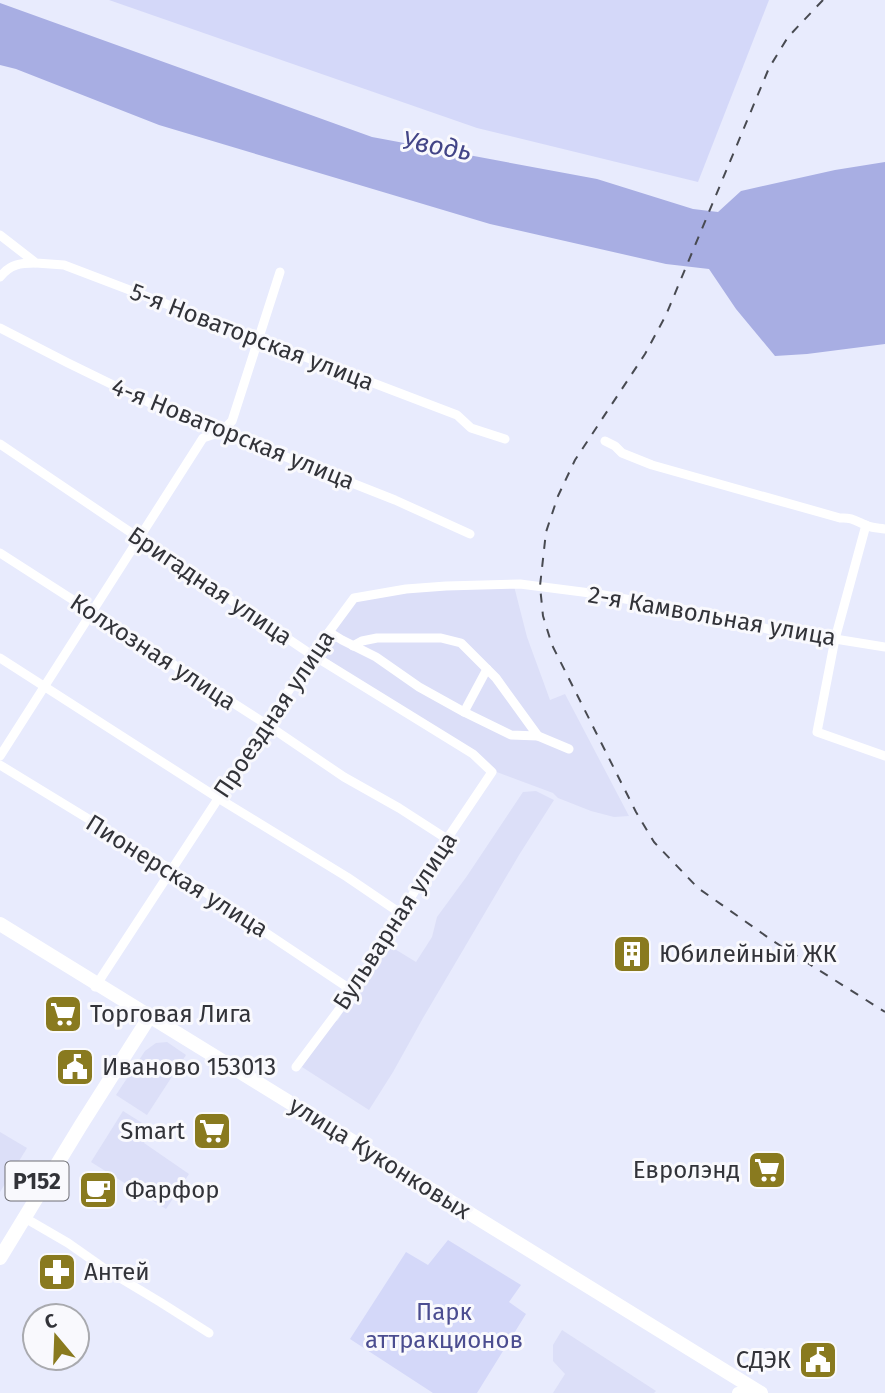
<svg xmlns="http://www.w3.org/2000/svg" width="885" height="1393" viewBox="0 0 885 1393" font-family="'Fira Sans',sans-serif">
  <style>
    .built { fill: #dcdff8 }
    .green { fill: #d4d8f9 }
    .water { fill: #a8aee3 }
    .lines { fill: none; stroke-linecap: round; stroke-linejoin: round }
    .minor { stroke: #fff; stroke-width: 9 }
    .secondary { stroke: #fff; stroke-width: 12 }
    .primary { stroke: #fff; stroke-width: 14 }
    .rail { stroke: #484a51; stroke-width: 2; stroke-dasharray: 9 9; stroke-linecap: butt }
    .labels { text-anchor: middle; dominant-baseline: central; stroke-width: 6; stroke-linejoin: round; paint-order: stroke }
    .shield { fill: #f9f9fd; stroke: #6e6e74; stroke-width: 2 }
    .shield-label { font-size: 23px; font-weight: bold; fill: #323339 }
    .street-label { font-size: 24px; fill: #323339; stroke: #f9f9fd }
    .poi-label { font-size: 24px; fill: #323339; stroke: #f9f9fd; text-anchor: start }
    .park-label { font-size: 24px; fill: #4b4d90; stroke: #f9f9fd }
    .water-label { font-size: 26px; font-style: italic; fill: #434587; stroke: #f9f9fd }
  </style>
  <rect width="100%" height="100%" fill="#e8ebfd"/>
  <g class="built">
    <polygon points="514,586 527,637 550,700 565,694 629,816 614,817 591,811 558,798 553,793 494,771 317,652 355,600 429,589"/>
    <polygon points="536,791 554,800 519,855 423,1018 393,1072 369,1110 302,1067 330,1025 338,1020 385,943 416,962 432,937 437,917 467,876 523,792"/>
    <polygon points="167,1042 186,1055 147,1115 116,1095 145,1051 156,1043"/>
    <polygon points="123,1111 147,1126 145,1129 150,1133 144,1143 189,1174 166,1209 91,1162"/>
    <polygon points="0,1132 27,1148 0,1192"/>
    <polygon points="562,1330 656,1391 654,1393 553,1393 565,1374 553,1361 553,1345"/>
  </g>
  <g class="green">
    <polygon points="109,0 769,0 698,182 477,128"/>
    <polygon points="448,1240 521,1285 509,1302 526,1314 477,1393 433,1393 350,1339 406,1252 428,1265"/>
  </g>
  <polygon class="water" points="0,3 372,137 597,179 693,209 718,212 741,191 835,170 885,162 885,344 807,354 775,356 736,309 709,269 666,264 490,224 159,125 16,69 0,65"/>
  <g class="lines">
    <g class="minor">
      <polyline points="0,235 36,263 64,265 457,415 471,428 505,439"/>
      <path d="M 0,277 C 10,264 21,263 35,263"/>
      <polyline points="0,328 68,363 152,404 395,500 470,534"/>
      <path d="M 605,441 L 615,446 L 622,453 L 652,465 L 840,518 C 853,517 857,522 868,526 C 873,528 879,528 885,529"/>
      <polyline points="0,444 306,651 473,754 492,772 447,839 353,991 296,1067"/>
      <polyline points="866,525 835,639 817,732 885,756"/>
      <polyline points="0,553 266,724 344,777 399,808 447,839"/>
      <polyline points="329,632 342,640 376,657 419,687 464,712 511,735 538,736 569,749"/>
      <polyline points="353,646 362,641 377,638 441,638 461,643 496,678 538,736"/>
      <polyline points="0,658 218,798 347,877 400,913"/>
      <polyline points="464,712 487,669"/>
      <polyline points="0,756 203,438 221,432 232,421 280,272"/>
      <polyline points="0,765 172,870 353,991"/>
      <polyline points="95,987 312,655 354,598 406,589 446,586 520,584 598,594 719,616 790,635 835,639 885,647"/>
      <polyline points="25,1218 68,1243 105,1269 160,1302 209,1333"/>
    </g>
    <polyline class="secondary" points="738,1393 750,1391 759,1393"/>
    <g class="primary">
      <polyline points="0,924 761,1393"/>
      <polyline points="0,1258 81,1125 150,1016"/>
    </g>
    <polyline class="rail" points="823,0 788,37 769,68 666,315 645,354 575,460 558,496 546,532 540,586 543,616 552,645 636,812 654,842 698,888 773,941 885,1012"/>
  </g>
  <defs>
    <symbol id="building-square" viewBox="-11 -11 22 22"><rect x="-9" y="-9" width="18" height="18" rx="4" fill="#897a1f" stroke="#f9f9fd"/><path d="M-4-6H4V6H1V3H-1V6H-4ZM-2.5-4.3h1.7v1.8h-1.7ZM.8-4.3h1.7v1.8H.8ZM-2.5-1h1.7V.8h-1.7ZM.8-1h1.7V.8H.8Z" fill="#fff"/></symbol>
    <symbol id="supermarket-square" viewBox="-11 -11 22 22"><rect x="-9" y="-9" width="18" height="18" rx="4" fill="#897a1f" stroke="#f9f9fd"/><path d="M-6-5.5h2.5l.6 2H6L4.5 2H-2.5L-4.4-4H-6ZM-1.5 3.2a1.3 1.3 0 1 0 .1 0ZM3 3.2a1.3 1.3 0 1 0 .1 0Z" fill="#fff"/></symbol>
    <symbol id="civic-square" viewBox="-11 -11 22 22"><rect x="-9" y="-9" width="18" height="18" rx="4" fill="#897a1f" stroke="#f9f9fd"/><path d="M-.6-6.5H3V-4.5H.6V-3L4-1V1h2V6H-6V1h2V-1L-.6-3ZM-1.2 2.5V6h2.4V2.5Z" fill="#fff"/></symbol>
    <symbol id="cafe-square" viewBox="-11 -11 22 22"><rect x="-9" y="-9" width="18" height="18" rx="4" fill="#897a1f" stroke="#f9f9fd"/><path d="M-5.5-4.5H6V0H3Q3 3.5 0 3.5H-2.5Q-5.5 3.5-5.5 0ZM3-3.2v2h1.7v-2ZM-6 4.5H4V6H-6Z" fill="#fff"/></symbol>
    <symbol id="pharmacy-square" viewBox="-11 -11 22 22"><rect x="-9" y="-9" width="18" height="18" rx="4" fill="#897a1f" stroke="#f9f9fd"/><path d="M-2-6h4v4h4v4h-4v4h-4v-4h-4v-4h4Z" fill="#fff"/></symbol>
  </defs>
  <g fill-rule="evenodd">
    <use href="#building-square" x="610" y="932" width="44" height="44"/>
    <use href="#supermarket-square" x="41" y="992" width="44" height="44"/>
    <use href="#civic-square" x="53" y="1045" width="44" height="44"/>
    <use href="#supermarket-square" x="190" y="1109" width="44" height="44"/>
    <use href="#supermarket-square" x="745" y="1148" width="44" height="44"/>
    <use href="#cafe-square" x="76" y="1168" width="44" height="44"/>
    <use href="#pharmacy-square" x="35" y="1250" width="44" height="44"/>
    <use href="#civic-square" x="796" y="1338" width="44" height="44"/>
  </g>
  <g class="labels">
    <rect class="shield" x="5.5" y="1161.5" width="63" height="39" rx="5"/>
    <g class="shield-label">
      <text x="37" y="1181">Р152</text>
    </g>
    <g class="street-label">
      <text transform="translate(252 337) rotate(21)">5-я Новаторская улица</text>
      <text transform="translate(233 434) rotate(22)">4-я Новаторская улица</text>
      <text transform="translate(210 586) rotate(34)">Бригадная улица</text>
      <text transform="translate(712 616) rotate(10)">2-я Камвольная улица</text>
      <text transform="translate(153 652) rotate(33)">Колхозная улица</text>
      <text transform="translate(274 714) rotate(-56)">Проездная улица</text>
      <text transform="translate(177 876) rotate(32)">Пионерская улица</text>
      <text transform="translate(395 921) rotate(-57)">Бульварная улица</text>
      <text transform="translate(380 1158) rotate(32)">улица Куконковых</text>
    </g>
    <g class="poi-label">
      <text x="659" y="954">Юбилейный ЖК</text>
      <text x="90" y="1014">Торговая Лига</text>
      <text x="102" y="1067">Иваново 153013</text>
      <text x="185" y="1131" text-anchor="end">Smart</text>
      <text x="740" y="1170" text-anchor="end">Евролэнд</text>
      <text x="125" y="1190">Фарфор</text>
      <text x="84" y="1272">Антей</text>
      <text x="791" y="1360" text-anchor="end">СДЭК</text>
    </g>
    <g class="park-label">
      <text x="444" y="1312">Парк<tspan x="444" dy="28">аттракционов</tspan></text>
    </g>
    <g class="water-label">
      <text transform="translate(437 146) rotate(10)">Уводь</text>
    </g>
  </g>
  <g transform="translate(56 1337) rotate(341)"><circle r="33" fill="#f9f9fd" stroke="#a9aaaf" stroke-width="2"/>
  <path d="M0-5L12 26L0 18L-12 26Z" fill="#897a1f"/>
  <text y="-10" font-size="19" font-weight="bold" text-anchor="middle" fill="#323339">С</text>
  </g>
</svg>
